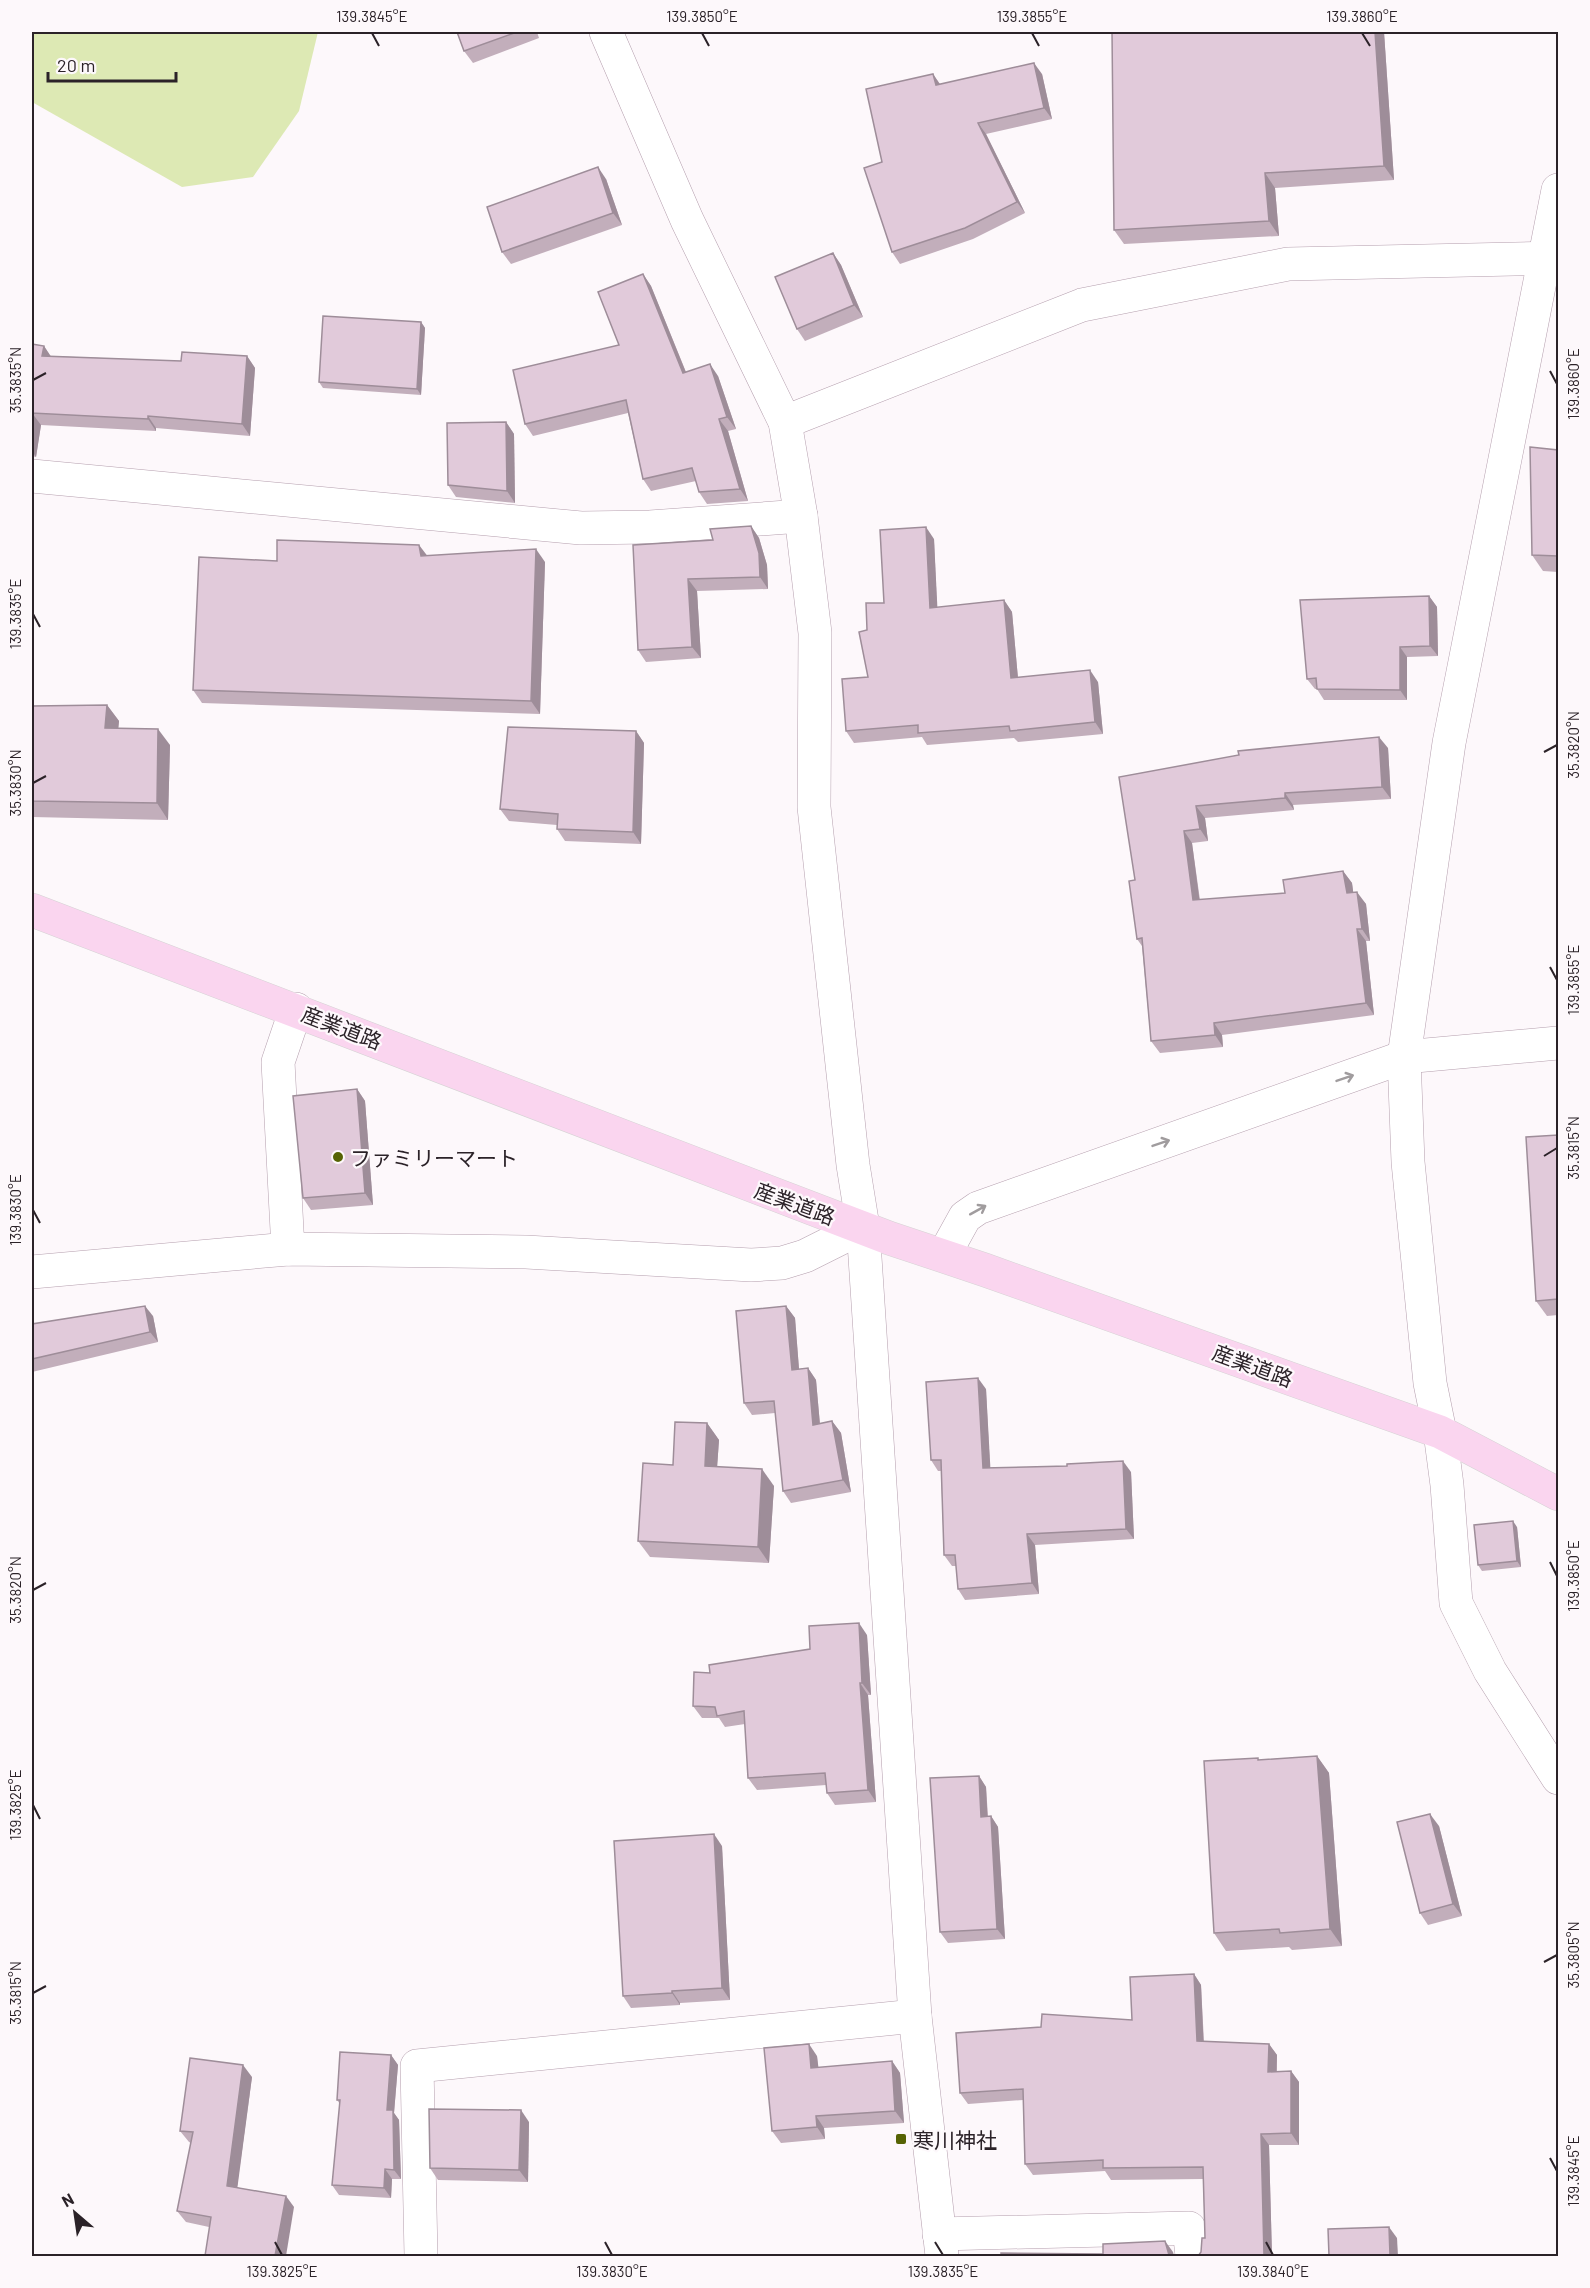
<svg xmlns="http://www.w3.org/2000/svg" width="1590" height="2288" viewBox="0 0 1590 2288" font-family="Barlow,'Noto Sans JP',sans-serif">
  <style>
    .green { fill: #dde9b4 }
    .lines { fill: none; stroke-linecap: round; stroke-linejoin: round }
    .minor-casing { stroke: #b59fae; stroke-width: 34 }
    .major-casing { stroke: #d5d3d4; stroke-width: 34 }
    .minor { stroke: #fff; stroke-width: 33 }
    .major { stroke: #fad5ef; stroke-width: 33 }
    .wall { fill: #c2aebb }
    .shaded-wall { fill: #9e8d99 }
    .building { fill: #e1cada; stroke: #9e8d99; stroke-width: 1.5 }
    .oneway { stroke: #a09c9e }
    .ticks { fill: none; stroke: #2b2228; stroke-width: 2 }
    .poi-dot { fill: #566304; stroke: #fdf8fb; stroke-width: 2 }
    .labels { text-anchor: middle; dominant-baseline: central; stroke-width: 4.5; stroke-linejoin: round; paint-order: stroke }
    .street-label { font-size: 21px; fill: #2b2228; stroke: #fdf8fb }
    .poi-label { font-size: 21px; fill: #2b2228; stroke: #fdf8fb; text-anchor: start }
    .neatline { fill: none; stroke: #2b2228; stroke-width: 2 }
    .ticks-label { font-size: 15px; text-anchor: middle; fill: #2b2228 }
  </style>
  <rect width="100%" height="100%" fill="#fdf8fb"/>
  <polygon class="green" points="32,32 318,32 299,111 253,177 182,187 32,102"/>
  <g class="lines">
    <defs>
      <g id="minor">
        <polyline points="606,32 687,220 785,422 801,516 815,633 814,807 853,1165 863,1227 915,2016 942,2256"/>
        <polyline points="1558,190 1449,743 1404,1057 1408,1162 1430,1383 1440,1432 1447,1485 1456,1603 1490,1671 1558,1778"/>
        <polyline points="785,422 1082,305 1288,264 1558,258"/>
        <polyline points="32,476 581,528 650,527 801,516"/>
        <polyline points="288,1249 278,1062 296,1009"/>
        <polyline points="944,1255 965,1217 978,1208 1404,1057 1558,1043"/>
        <polyline points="32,1272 288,1249 526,1252 751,1265 782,1263 805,1256 863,1227"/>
        <polyline points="939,2234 1189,2228 1192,2256"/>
        <polyline points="421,2256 417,2066 915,2016"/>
      </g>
      <polyline id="major" points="32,910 889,1238 985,1270 1440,1432 1558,1494"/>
    </defs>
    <use href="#minor" class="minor-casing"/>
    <use href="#major" class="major-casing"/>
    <use href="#minor" class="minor"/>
    <use href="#major" class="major"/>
  </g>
  <g class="wall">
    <polygon points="457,32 537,32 539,38 473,63 464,51"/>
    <polygon points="1112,32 1384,32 1394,180 1275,188 1279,236 1124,244 1114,230"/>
    <polygon points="933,74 940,84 1042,74 1052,119 986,134 1025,213 973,239 900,264 892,252 882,162"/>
    <polygon points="606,179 622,225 511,264 502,252"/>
    <polygon points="833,253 841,265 863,317 805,341 797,329"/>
    <polygon points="643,274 651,286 686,372 718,376 736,429 728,431 748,501 707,504 699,492 696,481 651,491 643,479 628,413 533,436 525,424 619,345"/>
    <polygon points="421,322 425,328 421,395 323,388 319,382"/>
    <polygon points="32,344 44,346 50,356 181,361 247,356 255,368 250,436 156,428 156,431 41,425 36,457 32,456"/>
    <polygon points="506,422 514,434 515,503 456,497 448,485"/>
    <polygon points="1558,450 1558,572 1543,571 1532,555"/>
    <polygon points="751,526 759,538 767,565 768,589 697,591 701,658 646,662 638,650 713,540"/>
    <polygon points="934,539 937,608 1004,600 1012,612 1018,678 1098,682 1103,734 1018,742 1014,738 927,745 922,737 854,743 846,731 868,677 867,630 884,603"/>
    <polygon points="427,556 545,562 540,714 202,703 193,690 277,561"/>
    <polygon points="1429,596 1437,607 1438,656 1407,657 1407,700 1324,700 1317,689 1315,689 1307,679"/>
    <polygon points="107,705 119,721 118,728 170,745 168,820 32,817 32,706"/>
    <polygon points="636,731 644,743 641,844 565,841 557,829 557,825 509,821 500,809"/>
    <polygon points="1388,748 1391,799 1293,805 1294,810 1205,818 1208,841 1192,843 1200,900 1285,893 1343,871 1352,883 1353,892 1366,904 1370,941 1366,941 1374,1015 1222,1035 1223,1047 1160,1053 1151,1041 1142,946 1137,939 1135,880 1239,755"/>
    <polygon points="357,1089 365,1101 373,1205 311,1210 303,1198"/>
    <polygon points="1558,1135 1558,1315 1547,1316 1536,1301"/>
    <polygon points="786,1306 795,1318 799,1369 808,1368 816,1380 820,1424 832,1421 841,1433 851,1492 791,1503 783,1491 775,1413 752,1415 744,1403"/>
    <polygon points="153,1316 158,1342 32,1372 32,1324"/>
    <polygon points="986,1389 990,1468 1131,1472 1134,1539 1035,1545 1039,1594 965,1600 958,1589 956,1566 952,1566 944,1555 941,1471 938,1471 931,1460"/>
    <polygon points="707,1423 719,1440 717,1467 774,1486 769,1563 650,1557 638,1541 673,1465"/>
    <polygon points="1517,1527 1521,1567 1482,1571 1478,1565"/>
    <polygon points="867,1635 871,1695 868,1695 876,1802 835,1805 827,1793 826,1785 757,1790 748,1778 745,1724 725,1727 719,1718 702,1718 693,1706 710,1673"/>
    <polygon points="1317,1756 1329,1773 1342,1946 1292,1950 1289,1947 1226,1951 1214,1933 1259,1760"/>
    <polygon points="979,1776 986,1787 988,1816 991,1816 998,1827 1005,1939 948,1943 940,1932"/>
    <polygon points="1439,1826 1462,1916 1428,1925 1420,1913"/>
    <polygon points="722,1846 730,2000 680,2003 680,2005 631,2008 623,1996"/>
    <polygon points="1194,1974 1201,1985 1204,2042 1269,2044 1277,2055 1277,2071 1291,2071 1299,2082 1299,2145 1269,2145 1272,2256 1198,2256 1201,2252 1205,2238 1203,2179 1111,2180 1105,2171 1033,2175 1025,2164 1023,2100 968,2104 960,2093 1041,2027 1132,2020"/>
    <polygon points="391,2055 398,2065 394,2113 399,2120 401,2179 392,2179 391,2198 339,2195 332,2185 340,2104 337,2100"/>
    <polygon points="817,2056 818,2068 892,2061 900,2073 904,2123 824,2128 825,2139 781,2143 772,2131"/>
    <polygon points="252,2077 237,2187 294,2207 209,2227 186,2222 177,2211 191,2143 189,2142 180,2131"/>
    <polygon points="529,2122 528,2182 438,2180 430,2168"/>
  </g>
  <g class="shaded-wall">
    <polygon points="1375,32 1384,32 1394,180 1384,166"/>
    <polygon points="1034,63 1042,74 1052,119 1044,108"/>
    <polygon points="933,74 941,86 936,85"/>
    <polygon points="978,123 986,134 1025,213 1017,202"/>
    <polygon points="598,167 606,179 622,225 613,213"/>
    <polygon points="1265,173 1275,188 1279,236 1269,221"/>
    <polygon points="833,253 841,265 863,317 854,305"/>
    <polygon points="643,274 651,286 691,385 683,373"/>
    <polygon points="421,322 425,328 421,395 417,389"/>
    <polygon points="44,346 52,358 42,356"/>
    <polygon points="247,356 255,368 250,436 242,424"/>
    <polygon points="710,364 718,376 736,429 727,417"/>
    <polygon points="32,413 41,425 36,457 32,451"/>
    <polygon points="148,416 156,428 156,431 148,419"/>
    <polygon points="719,419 728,431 748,501 740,489"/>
    <polygon points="506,422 514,434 515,503 507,491"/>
    <polygon points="751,526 759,538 767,565 768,589 760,577"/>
    <polygon points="926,527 934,539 938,620 930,608"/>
    <polygon points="419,545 429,558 421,556"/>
    <polygon points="536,549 545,562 540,714 531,701"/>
    <polygon points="688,579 697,591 701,658 692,647"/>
    <polygon points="1429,596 1437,607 1438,656 1430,646"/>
    <polygon points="1004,600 1012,612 1019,690 1011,678"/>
    <polygon points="1400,647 1407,657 1407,700 1400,690"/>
    <polygon points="1090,670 1098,682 1103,734 1095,722"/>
    <polygon points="107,705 119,721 117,744 105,728"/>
    <polygon points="158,729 170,745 168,820 157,803"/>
    <polygon points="636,731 644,743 641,844 633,832"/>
    <polygon points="1379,737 1388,748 1391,799 1382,787"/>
    <polygon points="1285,793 1293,805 1294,810 1285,798"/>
    <polygon points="1196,806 1205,818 1208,841 1200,829"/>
    <polygon points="1184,831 1192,843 1201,912 1193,900"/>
    <polygon points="1343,871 1352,883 1355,905 1347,893"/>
    <polygon points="1357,892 1366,904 1370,941 1362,929"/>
    <polygon points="1357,929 1366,941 1374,1015 1366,1003"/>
    <polygon points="1214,1023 1222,1035 1223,1047 1215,1035"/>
    <polygon points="357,1089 365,1101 373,1205 365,1193"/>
    <polygon points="145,1306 153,1316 158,1342 150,1332"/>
    <polygon points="786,1306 795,1318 800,1382 792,1370"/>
    <polygon points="808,1368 816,1380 821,1437 813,1425"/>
    <polygon points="978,1378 986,1389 991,1479 983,1468"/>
    <polygon points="832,1421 841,1433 851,1492 843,1480"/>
    <polygon points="707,1423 719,1440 716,1483 705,1466"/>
    <polygon points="1123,1461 1131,1472 1134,1539 1126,1529"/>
    <polygon points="762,1469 774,1486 769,1563 758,1547"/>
    <polygon points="1513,1521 1517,1527 1521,1567 1517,1561"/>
    <polygon points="1027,1534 1035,1545 1039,1594 1032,1583"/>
    <polygon points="859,1623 867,1635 871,1695 862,1683"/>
    <polygon points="860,1683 868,1695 876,1802 868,1790"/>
    <polygon points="1317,1756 1329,1773 1342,1946 1330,1929"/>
    <polygon points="979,1776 986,1787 988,1827 981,1817"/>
    <polygon points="1430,1814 1439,1826 1462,1916 1453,1904"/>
    <polygon points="991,1816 998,1827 1005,1939 997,1929"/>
    <polygon points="714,1834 722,1846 730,2000 722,1988"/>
    <polygon points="1194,1974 1201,1985 1204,2053 1197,2041"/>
    <polygon points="672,1991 680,2003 680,2005 672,1993"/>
    <polygon points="809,2044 817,2056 820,2080 811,2068"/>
    <polygon points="1269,2044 1277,2055 1276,2083 1268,2072"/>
    <polygon points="391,2055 398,2065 394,2113 399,2120 401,2179 394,2170 387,2110"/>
    <polygon points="892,2061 900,2073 904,2123 895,2111"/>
    <polygon points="243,2065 252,2077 236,2198 227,2186"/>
    <polygon points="1291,2071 1299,2082 1299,2145 1291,2133"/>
    <polygon points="521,2110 529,2122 528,2182 519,2170"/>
    <polygon points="816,2116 824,2128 825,2139 817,2127"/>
    <polygon points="1261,2134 1269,2145 1272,2256 1264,2256"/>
    <polygon points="385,2169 392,2179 391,2198 384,2188"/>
    <polygon points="286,2196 294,2207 286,2256 275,2256"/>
    <polygon points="1389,2227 1397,2238 1398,2256 1390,2256"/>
    <polygon points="1165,2241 1173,2252 1174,2256 1170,2256 1169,2255"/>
  </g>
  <g class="building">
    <polygon points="457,32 517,32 464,51"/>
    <polygon points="1112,32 1375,32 1384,166 1265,173 1269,221 1114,230"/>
    <polygon points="1034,63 1044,108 978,123 1017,202 965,228 892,252 864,168 882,162 866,89 933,74 936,85"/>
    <polygon points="598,167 613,213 502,252 487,207"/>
    <polygon points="833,253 854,305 797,329 775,277"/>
    <polygon points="643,274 683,373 710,364 727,417 719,419 740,489 699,492 692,468 643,479 626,400 525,424 513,370 619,345 598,292"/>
    <polygon points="323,316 421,322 417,389 319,382"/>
    <polygon points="32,344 44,346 42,356 181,361 182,352 247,356 242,424 148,416 148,419 32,413 32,419"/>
    <polygon points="506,422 507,491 448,485 447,423"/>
    <polygon points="1530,447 1558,450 1558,556 1532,555"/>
    <polygon points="751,526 759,553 760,577 688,579 692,647 638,650 633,545 713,540 710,529"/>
    <polygon points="926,527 930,608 1004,600 1011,678 1090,670 1095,722 1010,731 1009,726 918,733 918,725 846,731 842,679 868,677 859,632 867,630 866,603 884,603 880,530"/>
    <polygon points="277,540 419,545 421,556 536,549 531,701 193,690 199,557 277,561"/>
    <polygon points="1429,596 1430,646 1400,647 1400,690 1317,689 1316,678 1307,679 1300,600"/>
    <polygon points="107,705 105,728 158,729 157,803 32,801 32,706"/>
    <polygon points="508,727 636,731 633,832 557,829 558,814 500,809"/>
    <polygon points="1379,737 1382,787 1285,793 1285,798 1196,806 1200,829 1184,831 1193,900 1285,893 1283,880 1343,871 1347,893 1357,892 1362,929 1357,929 1366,1003 1214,1023 1215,1035 1151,1041 1142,938 1137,939 1129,881 1135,880 1119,777 1239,755 1238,751"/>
    <polygon points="357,1089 365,1193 303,1198 293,1096"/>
    <polygon points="1558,1135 1558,1299 1536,1301 1526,1137"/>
    <polygon points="145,1306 150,1332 32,1359 32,1324"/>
    <polygon points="786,1306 792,1370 808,1368 813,1425 832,1421 843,1480 783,1491 774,1401 744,1403 736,1311"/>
    <polygon points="978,1378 983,1468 1067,1466 1067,1464 1123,1461 1126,1529 1027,1534 1032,1583 958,1589 955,1555 944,1555 941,1460 931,1460 926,1382"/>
    <polygon points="675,1422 707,1423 705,1466 762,1469 758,1547 638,1541 643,1463 673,1465"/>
    <polygon points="1513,1521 1517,1561 1478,1565 1474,1525"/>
    <polygon points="859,1623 862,1683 860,1683 868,1790 827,1793 825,1773 748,1778 744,1711 717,1716 715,1707 693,1706 694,1672 710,1673 709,1665 810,1649 809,1626"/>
    <polygon points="1317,1756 1330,1929 1280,1933 1279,1929 1214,1933 1204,1761 1258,1758 1258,1760"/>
    <polygon points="979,1776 981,1817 991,1816 997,1929 940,1932 930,1778"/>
    <polygon points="1430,1814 1453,1904 1420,1913 1397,1822"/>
    <polygon points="714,1834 722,1988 672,1991 672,1993 623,1996 614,1841"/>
    <polygon points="1194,1974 1197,2041 1269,2044 1268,2072 1291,2071 1291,2133 1261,2134 1264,2256 1198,2256 1201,2252 1202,2238 1205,2238 1203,2167 1103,2168 1103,2160 1025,2164 1023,2089 960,2093 956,2033 1041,2027 1042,2014 1132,2020 1130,1977"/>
    <polygon points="809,2044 811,2068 892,2061 895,2111 816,2116 817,2127 772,2131 764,2048"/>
    <polygon points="340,2052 391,2055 387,2110 393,2110 394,2170 385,2169 384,2188 332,2185 340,2100 337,2100"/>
    <polygon points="190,2058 243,2065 227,2186 286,2196 275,2256 205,2256 211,2217 177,2211 193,2132 180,2131"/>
    <polygon points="429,2109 521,2110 519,2170 430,2168"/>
    <polygon points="1389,2227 1390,2256 1329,2256 1328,2229"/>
    <polygon points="1165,2241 1169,2255 1170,2256 1001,2256 1001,2253 1103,2254 1103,2244"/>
  </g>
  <defs><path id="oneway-shaft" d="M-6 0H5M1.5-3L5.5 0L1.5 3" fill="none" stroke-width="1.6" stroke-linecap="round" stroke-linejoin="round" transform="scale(1.5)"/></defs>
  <g class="oneway">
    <use href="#oneway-shaft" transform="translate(1345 1078) rotate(-19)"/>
    <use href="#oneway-shaft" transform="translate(1161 1143) rotate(-19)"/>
    <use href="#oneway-shaft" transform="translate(978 1210) rotate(-29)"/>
  </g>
  <path class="ticks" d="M 372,33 L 379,46M 702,33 L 709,46M 1032,33 L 1039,46M 1362,33 L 1370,46M 1550,371 L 1557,384M 33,380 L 46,373M 33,614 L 40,627M 1544,752 L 1557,745M 33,783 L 46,776M 1550,967 L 1557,980M 1544,1156 L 1557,1148M 33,1210 L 40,1223M 1550,1562 L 1557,1576M 33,1590 L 46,1583M 33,1805 L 40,1819M 1544,1962 L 1557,1955M 33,1993 L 46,1986M 1550,2158 L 1557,2171M 275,2242 L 282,2255M 605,2242 L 612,2255M 935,2242 L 943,2255M 1266,2242 L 1273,2255"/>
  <g class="poi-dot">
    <circle cx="338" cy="1157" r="6"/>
    <rect x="895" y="2133" width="12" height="12" rx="3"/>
  </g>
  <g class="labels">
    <g class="street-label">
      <text transform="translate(342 1027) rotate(21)">産業道路</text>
      <text transform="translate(795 1203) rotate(20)">産業道路</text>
      <text transform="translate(1253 1365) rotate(20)">産業道路</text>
    </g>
    <g class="poi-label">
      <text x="350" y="1157">ファミリーマート</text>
      <text x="913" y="2139">寒川神社</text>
    </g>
  </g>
  <rect width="1590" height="2288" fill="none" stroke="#fdf8fb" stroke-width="66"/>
  <g transform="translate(75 2213) rotate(331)" stroke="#fdf8fb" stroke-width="4.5" paint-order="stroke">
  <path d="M0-4.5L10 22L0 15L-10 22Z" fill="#2b2228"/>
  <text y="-9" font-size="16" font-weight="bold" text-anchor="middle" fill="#2b2228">N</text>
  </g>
  <path d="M48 72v9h128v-9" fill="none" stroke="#2b2228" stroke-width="3"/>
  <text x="57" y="72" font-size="18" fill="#2b2228" stroke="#fdf8fb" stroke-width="4.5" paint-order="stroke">20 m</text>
  <rect x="33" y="33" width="1524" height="2222" class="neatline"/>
  <g class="ticks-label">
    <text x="372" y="22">139.3845°E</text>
    <text x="702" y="22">139.3850°E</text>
    <text x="1032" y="22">139.3855°E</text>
    <text x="1362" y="22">139.3860°E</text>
    <text transform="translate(16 380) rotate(-90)" y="5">35.3835°N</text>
    <text transform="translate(1574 384) rotate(-90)" y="5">139.3860°E</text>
    <text transform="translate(16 614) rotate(-90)" y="5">139.3835°E</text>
    <text transform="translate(1574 745) rotate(-90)" y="5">35.3820°N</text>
    <text transform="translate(16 783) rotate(-90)" y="5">35.3830°N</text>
    <text transform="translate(1574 980) rotate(-90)" y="5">139.3855°E</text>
    <text transform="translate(1574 1148) rotate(-90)" y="5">35.3815°N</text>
    <text transform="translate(16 1210) rotate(-90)" y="5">139.3830°E</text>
    <text transform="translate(1574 1576) rotate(-90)" y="5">139.3850°E</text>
    <text transform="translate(16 1590) rotate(-90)" y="5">35.3820°N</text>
    <text transform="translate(16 1805) rotate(-90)" y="5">139.3825°E</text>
    <text transform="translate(1574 1955) rotate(-90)" y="5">35.3805°N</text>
    <text transform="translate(16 1993) rotate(-90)" y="5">35.3815°N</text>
    <text transform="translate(1574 2171) rotate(-90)" y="5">139.3845°E</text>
    <text x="282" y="2277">139.3825°E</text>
    <text x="612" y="2277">139.3830°E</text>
    <text x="943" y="2277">139.3835°E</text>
    <text x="1273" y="2277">139.3840°E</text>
  </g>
</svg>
